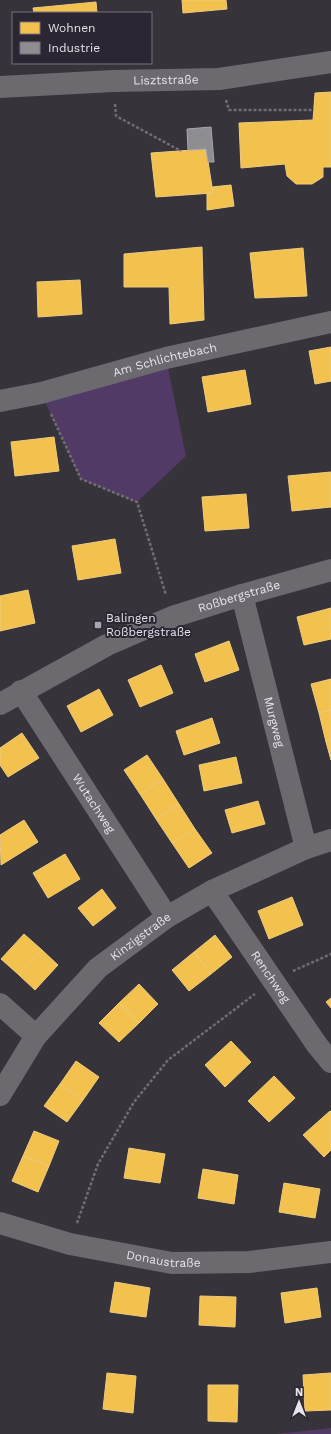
<svg xmlns="http://www.w3.org/2000/svg" width="331" height="1434" viewBox="0 0 331 1434" font-family="'Work Sans',sans-serif">
  <style>
    .green { fill: #513a65 }
    .homes { fill: #f2c14e; stroke: #efcb7d }
    .industry { fill: #8d8d92; stroke: #a8a7ad }
    .lines { fill: none; stroke-linecap: round; stroke-linejoin: round }
    .path { stroke: #716e73; stroke-width: 2.5; stroke-dasharray: 3 2; stroke-linecap: butt }
    .minor { stroke: #6c696f; stroke-width: 22 }
    .poi-dot { fill: #a9a5ae; stroke: #2c2632; stroke-width: 1.5 }
    .labels { text-anchor: middle; dominant-baseline: central; stroke-width: 4; stroke-linejoin: round; paint-order: stroke }
    .street-label { font-size: 12px; fill: #e7e3ec; stroke: #2c2632 }
    .poi-label { font-size: 12px; fill: #e7e3ec; stroke: #2c2632; text-anchor: start }
  </style>
  <rect width="100%" height="100%" fill="#36333a"/>
  <g class="green">
    <polygon points="166,358 186,456 137,502 81,479 41,393"/>
    <polygon points="331,1428 331,1434 276,1434"/>
  </g>
  <g class="homes">
    <polygon points="182,0 226,0 227,9 183,13"/>
    <polygon points="96,2 97,13 34,13 33,8"/>
    <polygon points="331,92 331,167 323,167 323,177 312,184 296,184 287,176 285,164 241,168 239,123 313,120 315,93"/>
    <polygon points="206,149 213,193 156,197 151,153"/>
    <polygon points="231,185 234,206 207,210 207,194 213,193 212,187"/>
    <polygon points="202,247 204,320 170,324 169,287 124,287 124,254"/>
    <polygon points="303,248 307,296 255,298 250,253"/>
    <polygon points="80,280 82,314 38,317 37,282"/>
    <polygon points="331,347 331,381 315,384 309,351"/>
    <polygon points="245,370 251,404 208,412 202,377"/>
    <polygon points="54,437 59,471 15,476 11,442"/>
    <polygon points="331,472 331,507 292,511 288,476"/>
    <polygon points="246,494 249,528 205,531 202,497"/>
    <polygon points="115,539 121,573 78,580 72,546"/>
    <polygon points="28,590 35,623 0,631 0,596"/>
    <polygon points="331,608 331,639 304,645 297,617"/>
    <polygon points="229,641 239,670 205,682 195,654"/>
    <polygon points="161,665 173,693 140,707 128,680"/>
    <polygon points="331,679 331,710 319,713 311,684"/>
    <polygon points="99,689 113,715 81,732 67,706"/>
    <polygon points="331,710 331,740 326,742 319,713"/>
    <polygon points="212,718 220,743 184,755 176,731"/>
    <polygon points="22,733 39,758 8,777 0,765 0,748"/>
    <polygon points="331,740 331,760 326,742"/>
    <polygon points="147,755 163,779 140,794 124,770"/>
    <polygon points="236,757 242,783 204,791 199,765"/>
    <polygon points="163,779 179,804 156,819 140,794"/>
    <polygon points="258,801 265,824 232,833 225,810"/>
    <polygon points="179,804 195,829 172,843 156,819"/>
    <polygon points="24,820 38,842 1,865 0,835"/>
    <polygon points="195,829 212,853 189,868 172,843"/>
    <polygon points="65,854 80,879 48,898 33,873"/>
    <polygon points="102,889 116,908 93,926 78,908"/>
    <polygon points="292,897 303,925 269,939 258,911"/>
    <polygon points="24,934 42,950 19,975 1,959"/>
    <polygon points="215,935 232,957 211,974 194,952"/>
    <polygon points="42,950 58,965 35,990 19,975"/>
    <polygon points="194,952 211,974 189,991 172,970"/>
    <polygon points="139,984 158,1004 139,1023 119,1003"/>
    <polygon points="331,998 331,1008 326,1002"/>
    <polygon points="119,1003 139,1023 119,1042 99,1023"/>
    <polygon points="231,1041 251,1062 225,1087 205,1065"/>
    <polygon points="76,1061 99,1077 83,1100 60,1084"/>
    <polygon points="274,1076 295,1098 269,1122 248,1101"/>
    <polygon points="60,1084 83,1100 67,1122 44,1106"/>
    <polygon points="330,1111 331,1112 331,1150 324,1157 303,1135"/>
    <polygon points="34,1131 59,1141 49,1166 23,1156"/>
    <polygon points="129,1148 165,1154 160,1183 124,1178"/>
    <polygon points="23,1156 49,1166 38,1192 12,1181"/>
    <polygon points="203,1169 238,1175 234,1204 198,1198"/>
    <polygon points="284,1183 320,1189 315,1218 279,1212"/>
    <polygon points="115,1282 150,1288 146,1317 110,1312"/>
    <polygon points="317,1288 321,1317 285,1323 281,1293"/>
    <polygon points="200,1296 236,1297 235,1327 199,1325"/>
    <polygon points="107,1373 136,1376 133,1413 103,1409"/>
    <polygon points="331,1373 331,1410 305,1411 303,1375"/>
    <polygon points="208,1385 238,1385 237,1422 208,1421"/>
  </g>
  <polygon class="industry" points="211,127 214,162 208,162 206,149 188,150 187,129"/>
  <g class="lines">
    <g class="path">
      <polyline points="226,100 229,110 314,110"/>
      <polyline points="115,104 116,116 181,151"/>
      <polyline points="51,414 81,479 137,502 166,595"/>
      <polyline points="293,971 331,954"/>
      <polyline points="77,1223 98,1164 134,1102 168,1060 255,994"/>
    </g>
    <g class="minor">
      <path id="s1" d="M 0,87 L 113,81 L 219,79 L 331,62"/>
      <path id="s2" d="M 0,401 L 41,393 L 166,358 L 331,322"/>
      <path id="s3" d="M 242,595 L 306,848"/>
      <path id="s4" d="M 21,691 L 167,917"/>
      <path id="s5" d="M 0,704 L 107,645 L 172,617 L 242,595 L 331,570"/>
      <path id="s6" d="M 212,891 L 317,1045 L 331,1062"/>
      <polyline points="0,1004 36,1036"/>
      <path id="s7" d="M 0,1095 L 36,1036 L 98,968 L 167,917 L 212,891 L 306,848 L 331,840"/>
      <path id="s8" d="M 0,1223 L 70,1244 L 172,1263 L 249,1262 L 331,1252"/>
    </g>
  </g>
  <rect class="poi-dot" x="94" y="621" width="8" height="8" rx="2"/>
  <g class="labels">
    <g class="street-label">
      <text stroke="none"><textPath href="#s1" startOffset="166">Lisztstraße</textPath></text>
      <text stroke="none"><textPath href="#s2" startOffset="170">Am Schlichtebach</textPath></text>
      <text stroke="none"><textPath href="#s5" startOffset="263">Roßbergstraße</textPath></text>
      <text stroke="none"><textPath href="#s3" startOffset="131">Murgweg</textPath></text>
      <text stroke="none"><textPath href="#s4" startOffset="134">Wutachweg</textPath></text>
      <text stroke="none"><textPath href="#s7" startOffset="214">Kinzigstraße</textPath></text>
      <text stroke="none"><textPath href="#s6" startOffset="104">Renchweg</textPath></text>
      <text stroke="none"><textPath href="#s8" startOffset="168">Donaustraße</textPath></text>
    </g>
    <g class="poi-label">
      <text x="106" y="618">Balingen<tspan x="106" dy="14">Roßbergstraße</tspan></text>
    </g>
  </g>
  <rect x="12" y="12" width="140" height="52" fill="#2c2632" stroke="#77727c"/>
  <rect x="20" y="22" width="20" height="12" fill="#f2c14e" stroke="#77727c"/>
  <text x="48" y="32" font-size="12" fill="#e7e3ec">Wohnen</text>
  <rect x="20" y="42" width="20" height="12" fill="#8d8d92" stroke="#77727c"/>
  <text x="48" y="52" font-size="12" fill="#e7e3ec">Industrie</text>
  <g transform="translate(299 1402)" stroke="#2c2632" stroke-width="3" paint-order="stroke">
  <path d="M0-3L7 15L0 10L-7 15Z" fill="#e7e3ec"/>
  <text y="-6" font-size="11" font-weight="bold" text-anchor="middle" fill="#e7e3ec">N</text>
  </g>
</svg>
